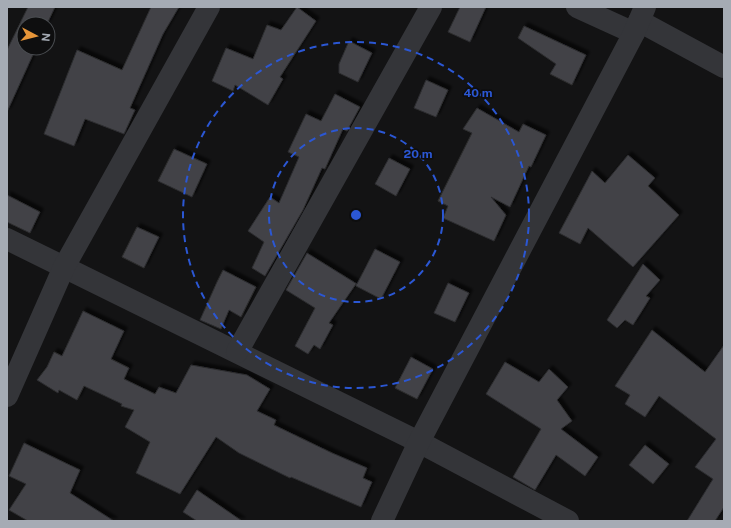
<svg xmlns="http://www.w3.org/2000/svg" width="731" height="528" viewBox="0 0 731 528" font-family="'Public Sans',sans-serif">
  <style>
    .building { fill: #424347; stroke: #2d2d30; filter: url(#shadow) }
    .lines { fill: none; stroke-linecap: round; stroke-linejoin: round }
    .minor { stroke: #343539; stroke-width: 22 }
    .ring { fill: none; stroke: #2b57d4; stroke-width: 2; stroke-dasharray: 7 5 }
    .centre { fill: #2b57d4; stroke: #0e0e0f; stroke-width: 2 }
    .ring-label { font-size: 12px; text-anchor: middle; font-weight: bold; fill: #2b57d4; stroke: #0e0e0f; stroke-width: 3.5; stroke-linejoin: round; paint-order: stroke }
  </style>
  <defs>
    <filter id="shadow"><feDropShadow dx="3.5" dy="-3.5" stdDeviation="1" flood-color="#0009"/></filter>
  </defs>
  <rect width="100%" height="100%" fill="#131314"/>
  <g class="building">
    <polygon points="28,7 55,7 47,24 24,24 24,48 36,48 7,112 7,50"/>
    <polygon points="151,7 179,7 163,34 130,108 135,110 124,134 85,119 74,146 44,134 77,50 122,70"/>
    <polygon points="297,7 316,21 280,77 283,79 268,105 235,85 233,91 212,81 226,48 253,59 267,25 281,30"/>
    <polygon points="460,7 486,7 470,42 448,32"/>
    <polygon points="524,26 586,55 572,85 550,74 556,64 518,38"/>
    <polygon points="349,41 372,53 358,82 339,73 339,64"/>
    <polygon points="426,80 448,90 436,117 414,108"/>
    <polygon points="335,94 360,107 347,131 343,129 325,169 322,168 303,210 265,276 252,268 264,242 248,231 270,197 279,203 299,157 288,152 306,114 321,121"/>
    <polygon points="477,108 519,132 523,124 546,135 531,167 529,166 510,207 491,197 506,215 494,241 443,218 448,206 438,201 472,133 463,129"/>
    <polygon points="174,149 207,164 192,197 158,181"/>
    <polygon points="628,155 655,178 648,186 679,215 633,267 588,228 580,244 559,233 592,171 605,183"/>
    <polygon points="389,158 410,169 396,196 375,184"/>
    <polygon points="7,195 40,212 30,233 7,222"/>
    <polygon points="137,227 159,237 144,268 122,257"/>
    <polygon points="375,249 400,262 381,299 356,286 356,284 329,323 333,325 320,349 314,345 308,354 295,346 315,308 286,290 307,253 357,284"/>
    <polygon points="643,264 660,280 646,296 650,298 633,325 625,320 617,328 607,320"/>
    <polygon points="223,270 256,287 241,317 229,310 221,329 200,320 217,282"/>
    <polygon points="448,283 469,293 455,322 434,313"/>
    <polygon points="83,311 124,331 111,359 129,368 124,379 155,394 159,387 176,393 191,365 247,375 270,389 257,411 276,420 274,425 332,453 367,468 363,478 372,482 361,507 291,477 290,478 239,453 216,437 180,494 136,473 150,442 125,427 134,410 121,406 122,404 84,386 77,400 59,390 58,393 37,380 47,367 54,352 62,356"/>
    <polygon points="652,330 705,372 724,345 724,507 715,521 687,521 713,479 695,467 716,439 659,396 645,417 625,404 630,395 615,386"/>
    <polygon points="411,357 433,369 417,399 395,388"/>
    <polygon points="505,362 539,382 549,369 568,387 557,400 572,421 561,429 598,457 585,476 556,455 535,490 513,477 541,429 486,394"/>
    <polygon points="24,443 80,470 70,493 114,521 28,521 9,510 26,484 9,476"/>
    <polygon points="645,445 669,464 653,484 629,465"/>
    <polygon points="197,490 242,521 197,521 183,512"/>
  </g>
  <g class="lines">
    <g class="minor">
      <polyline points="577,7 634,33"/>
      <polyline points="639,21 724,67"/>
      <polyline points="7,239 419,442 568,521"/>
      <polyline points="237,352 431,7"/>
      <polyline points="7,396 64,267 209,7"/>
      <polyline points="382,521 419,442 634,33 645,7"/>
    </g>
  </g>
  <g class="ring">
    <circle cx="356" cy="215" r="87"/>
    <circle cx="356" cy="215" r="173"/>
  </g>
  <circle cx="356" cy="215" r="6" class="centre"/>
  <g class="ring-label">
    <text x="478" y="97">40 m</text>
    <text x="418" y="158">20 m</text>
  </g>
  <rect width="731" height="528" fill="none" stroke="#a5abb4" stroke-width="16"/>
  <g transform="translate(36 36) rotate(97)"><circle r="19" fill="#0e0e0f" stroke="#4a4d51"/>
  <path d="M0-3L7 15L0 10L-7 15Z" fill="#e69539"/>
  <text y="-6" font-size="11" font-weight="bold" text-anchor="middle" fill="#a5abb4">N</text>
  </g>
</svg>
